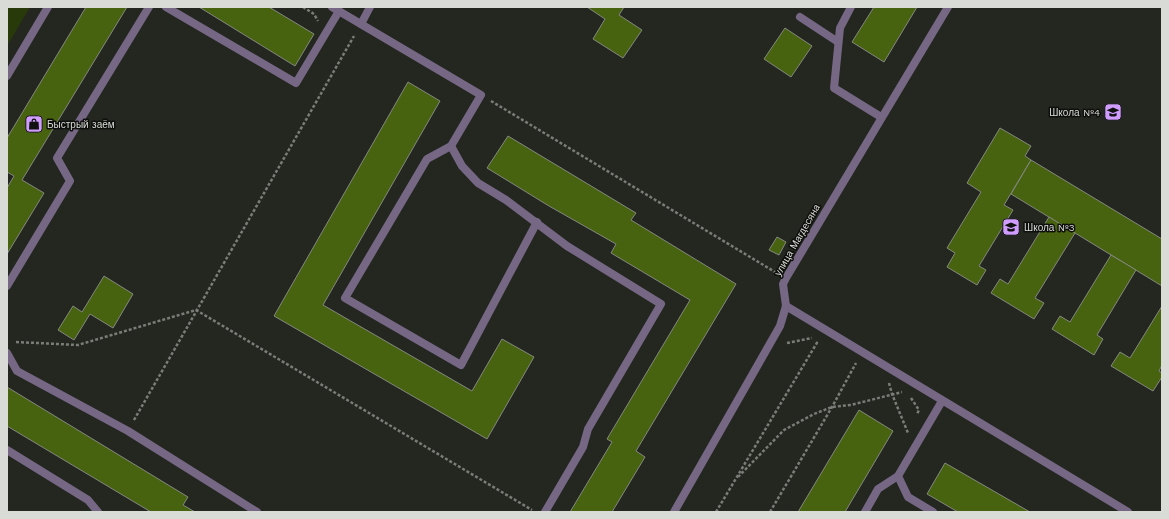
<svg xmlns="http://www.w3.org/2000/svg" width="1169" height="519" viewBox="0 0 1169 519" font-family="'Work Sans',sans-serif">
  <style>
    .park { fill: #293a0a }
    .building { fill: #486310; stroke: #848880 }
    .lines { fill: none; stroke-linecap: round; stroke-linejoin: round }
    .path { stroke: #7a7c77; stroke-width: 2.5; stroke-dasharray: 3 2; stroke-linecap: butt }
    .lane { stroke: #766785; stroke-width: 8 }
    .street { stroke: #766785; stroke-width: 8 }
    .labels { text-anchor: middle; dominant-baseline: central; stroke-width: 3; stroke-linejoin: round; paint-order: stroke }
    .poi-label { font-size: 10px; fill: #d9dbd7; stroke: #0e0f0c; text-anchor: start }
    .street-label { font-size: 10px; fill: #d9dbd7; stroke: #0e0f0c }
  </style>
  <rect width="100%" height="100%" fill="#242720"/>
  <polygon class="park" points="7,7 30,7 7,46"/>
  <g class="building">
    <polygon points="86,7 127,7 22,180 44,193 7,254 7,188 14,176 7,172 7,138"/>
    <polygon points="199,7 269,7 314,34 295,66"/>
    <polygon points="587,7 624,7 619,15 642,30 623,58 593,39 605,19"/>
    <polygon points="874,7 917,7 884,62 852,42"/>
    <polygon points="785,28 812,46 791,77 764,59"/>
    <polygon points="408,82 440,101 323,305 472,391 502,339 534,357 487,439 274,316"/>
    <polygon points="1000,128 1031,146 1025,156 1031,160 1004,205 1013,210 979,266 986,270 977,285 947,267 955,253 947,248 981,192 967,183"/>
    <polygon points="508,136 636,213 631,220 736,284 636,451 645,457 612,512 570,512 612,442 607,439 690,300 611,253 616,244 549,206 487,168"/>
    <polygon points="1031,160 1162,239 1162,286 1011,194"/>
    <polygon points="1049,217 1075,233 1035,298 1044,303 1034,319 991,293 1000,279 1008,284"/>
    <polygon points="777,237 786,242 779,255 769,250"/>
    <polygon points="1111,255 1136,270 1097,335 1103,339 1094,355 1052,329 1060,316 1070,322"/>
    <polygon points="104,276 133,294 113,328 90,314 74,340 58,330 73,306 82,312"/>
    <polygon points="1162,306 1162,365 1159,371 1162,373 1162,377 1153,391 1111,366 1120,352 1130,358"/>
    <polygon points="7,387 188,497 183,505 195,512 151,512 7,426"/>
    <polygon points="859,410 893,431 845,512 798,512"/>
    <polygon points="945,463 1030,512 958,512 927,494"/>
  </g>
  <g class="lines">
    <g class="path">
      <polyline points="303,7 314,14 318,21"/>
      <polyline points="491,101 775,272"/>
      <polyline points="16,342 78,345 196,310 532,510"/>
      <polyline points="787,343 812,338"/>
      <polyline points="889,383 892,394 908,433"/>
      <polyline points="911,398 919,410 917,414"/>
      <polyline points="134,420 354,36"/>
      <polyline points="738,477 784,430 814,414 832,407 851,405 902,392"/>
      <polyline points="716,512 818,341"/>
      <polyline points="770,512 832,407 856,363"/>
    </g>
    <g class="lane">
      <polyline points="166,7 296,83 339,11"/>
      <polyline points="332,7 481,95 451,146 427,159 345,298 461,365 537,222"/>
      <polyline points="851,7 840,28 834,88 881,117"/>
      <polyline points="800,17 838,42"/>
      <polyline points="361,24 370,7"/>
      <polyline points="7,76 48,7"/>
      <polyline points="451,146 462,166 478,183 506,200 567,246 661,304 588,429 583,447 545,512"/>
      <polyline points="7,286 70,181 57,158 149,7"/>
      <polyline points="7,353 17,371 128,431 257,512"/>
      <polyline points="7,450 88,500 98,512"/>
      <polyline points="865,512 878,489 898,476"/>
      <polyline points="933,512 908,497 898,476 942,401"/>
    </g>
    <g class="street">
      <polyline points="786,306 1128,512"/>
      <polyline points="674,512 780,326 786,306 783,284 786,278 948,7"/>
    </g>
  </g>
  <defs>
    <symbol id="school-square" viewBox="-11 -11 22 22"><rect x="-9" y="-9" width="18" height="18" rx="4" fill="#d09dfe" stroke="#0e0f0c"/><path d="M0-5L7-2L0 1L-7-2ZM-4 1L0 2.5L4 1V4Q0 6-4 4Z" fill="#111"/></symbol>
    <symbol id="shop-square" viewBox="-11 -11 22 22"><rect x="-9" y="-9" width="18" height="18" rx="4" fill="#d09dfe" stroke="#0e0f0c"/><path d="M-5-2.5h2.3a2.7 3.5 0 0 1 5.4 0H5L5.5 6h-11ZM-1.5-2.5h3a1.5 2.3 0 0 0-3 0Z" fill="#111"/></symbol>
  </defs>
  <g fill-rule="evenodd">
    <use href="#school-square" x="1103" y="102" width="20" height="20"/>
    <use href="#shop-square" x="24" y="114" width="20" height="20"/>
    <use href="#school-square" x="1001" y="217" width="20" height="20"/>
  </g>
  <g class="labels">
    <g class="poi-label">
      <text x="1100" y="112" text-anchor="end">Школа №4</text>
      <text x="47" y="124">Быстрый заём</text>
      <text x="1024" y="227">Школа №3</text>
    </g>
    <g class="street-label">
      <text transform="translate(797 240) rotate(-60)">улица Магдесяна</text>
    </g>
  </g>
  <rect width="1169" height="519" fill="none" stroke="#d9dbd7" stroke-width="16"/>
</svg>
